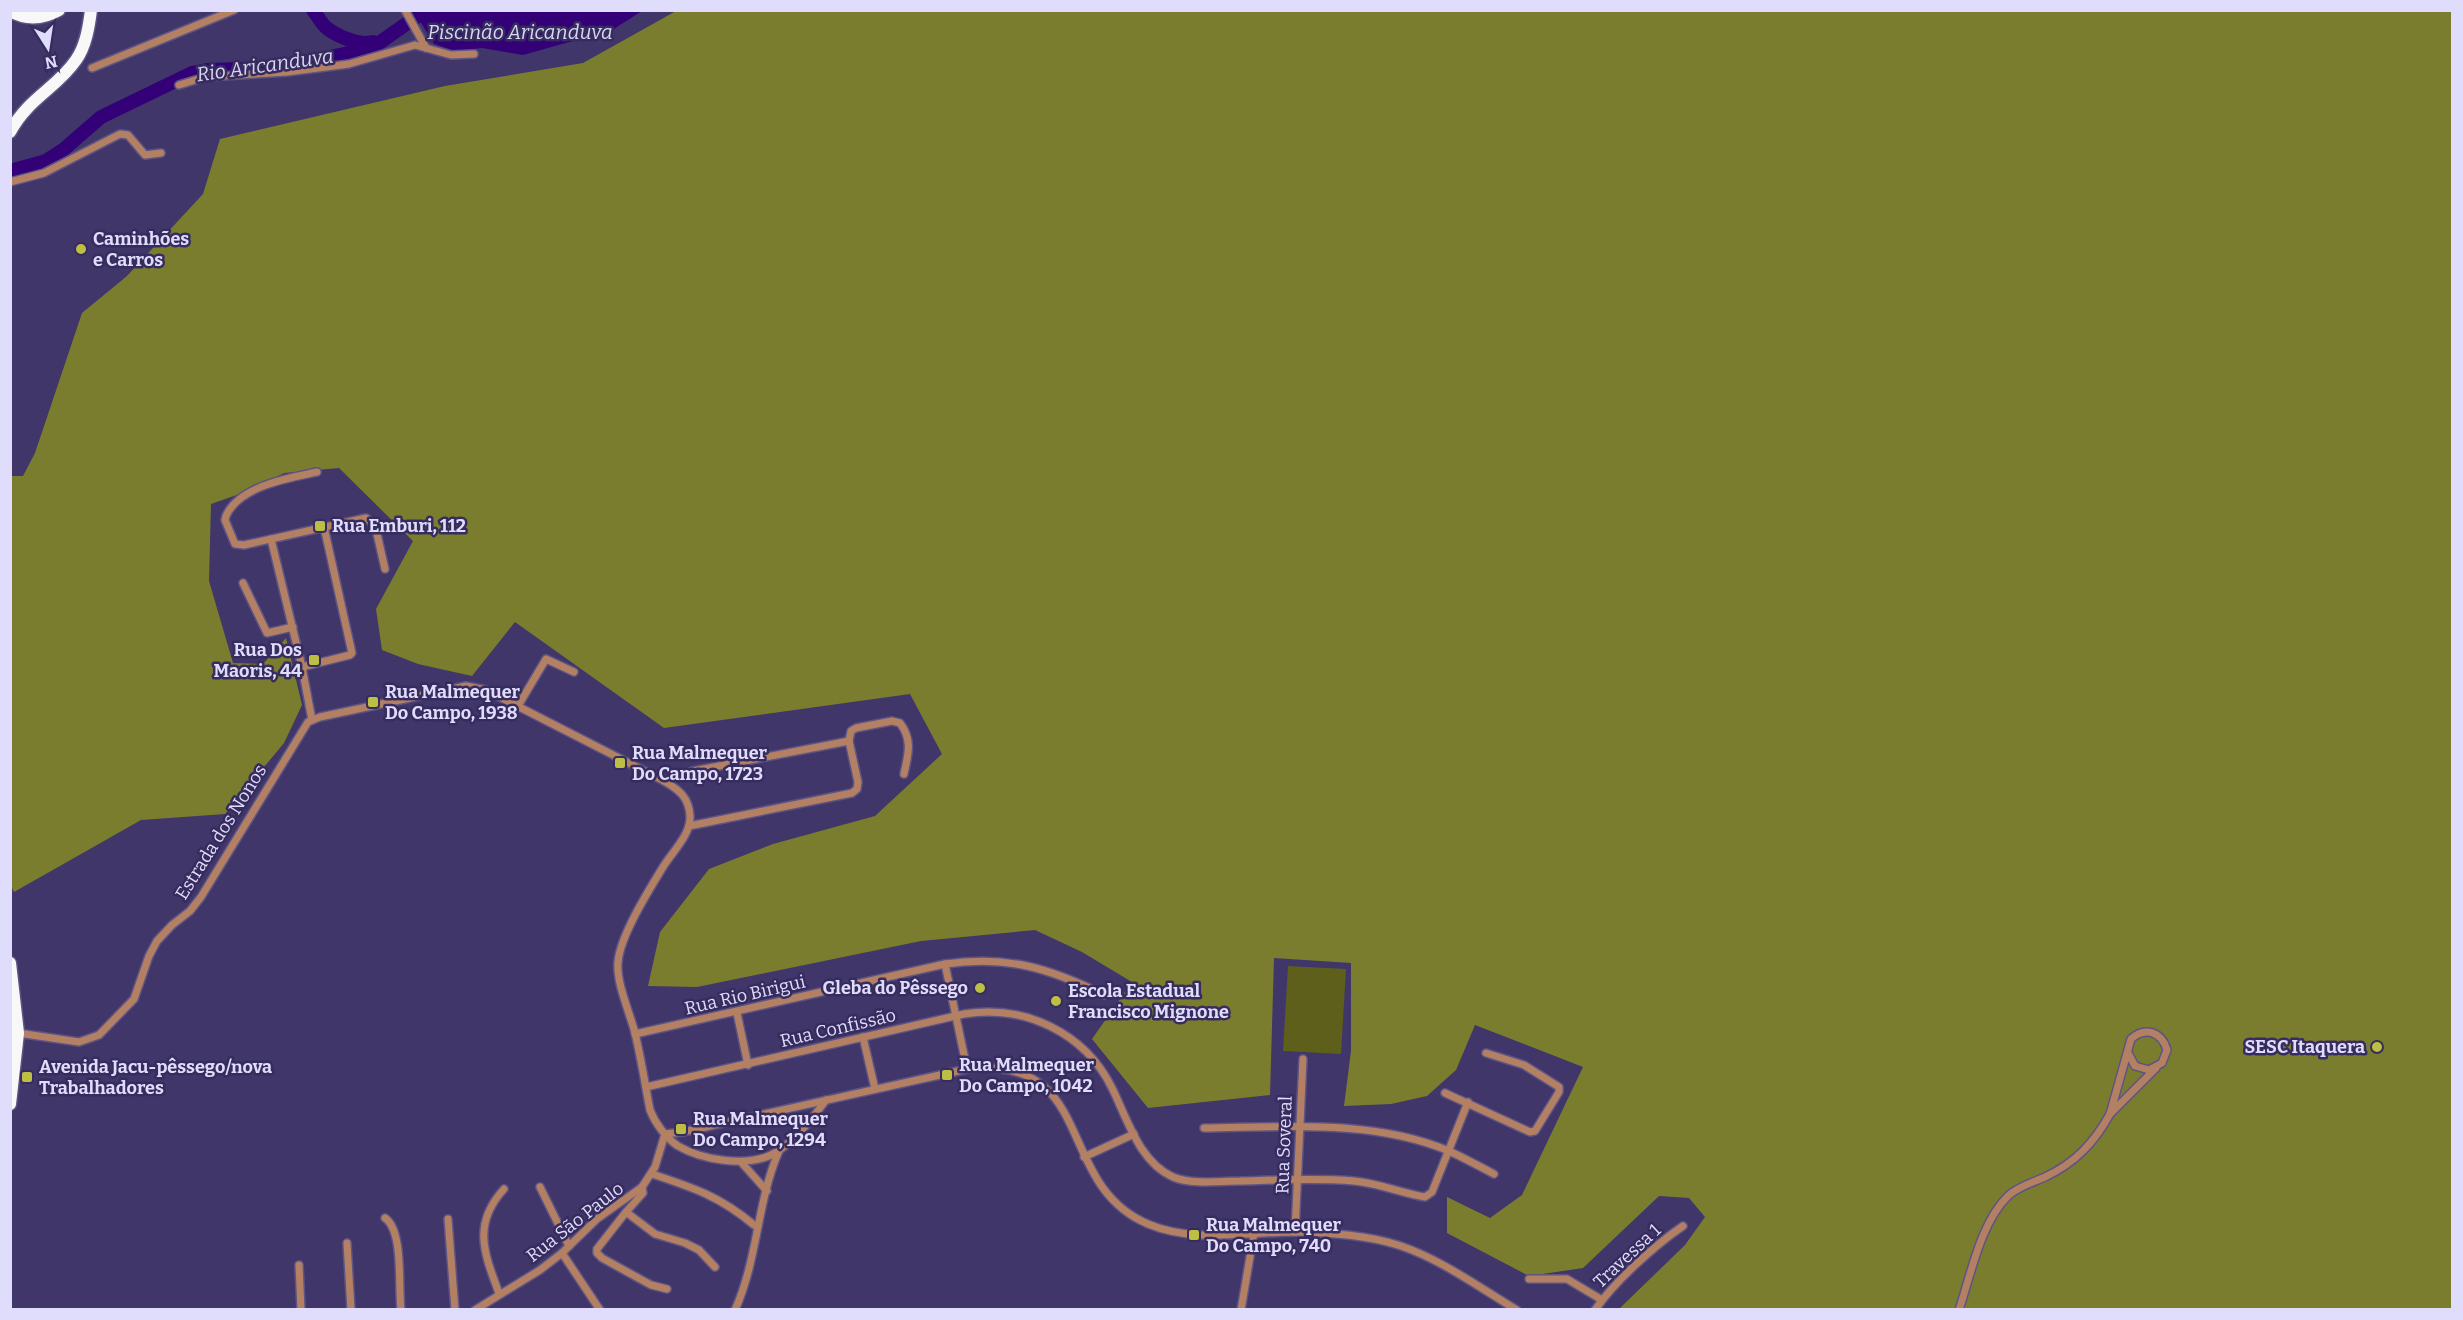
<svg xmlns="http://www.w3.org/2000/svg" width="2463" height="1320" viewBox="0 0 2463 1320" font-family="Bitter,serif">
  <style>
    .green { fill: #5e5f1a }
    .forest { fill: #7b7d2e }
    .water { fill: #330078 }
    .lines { fill: none; stroke-linecap: round; stroke-linejoin: round }
    .river { stroke: #330078; stroke-width: 14 }
    .street-casing { stroke: #5d5484; stroke-width: 10 }
    .highway-casing { stroke: #5d5484; stroke-width: 15 }
    .street { stroke: #b38063; stroke-width: 7 }
    .highway { stroke: #f8f8f8; stroke-width: 12 }
    .poi-dot { fill: #bcbf43; stroke: #362c5e; stroke-width: 2 }
    .labels { text-anchor: middle; dominant-baseline: central; stroke-width: 5; stroke-linejoin: round; paint-order: stroke }
    .poi-label { font-size: 18px; font-weight: bold; fill: #e0dcfc; stroke: #362c5e; text-anchor: start }
    .street-label { font-size: 18px; fill: #e0dcfc; stroke: #362c5e }
    .water-label { font-size: 20px; font-style: italic; fill: #d9d5f2; stroke: #362c5e }
  </style>
  <rect width="100%" height="100%" fill="#40366a"/>
  <polygon class="green" points="1288,966 1346,969 1341,1054 1283,1051"/>
  <polygon class="forest" points="676,11 2452,11 2452,1309 1619,1309 1685,1245 1705,1217 1689,1198 1659,1196 1583,1268 1529,1276 1447,1233 1447,1197 1490,1218 1522,1195 1583,1067 1475,1025 1456,1070 1427,1096 1391,1104 1344,1106 1351,1051 1351,963 1274,958 1270,1095 1148,1108 1092,1039 1132,982 1082,952 1035,930 921,941 697,987 648,986 660,932 709,869 773,844 875,816 942,754 910,694 664,728 515,622 472,676 418,664 382,650 376,609 413,541 339,468 284,473 251,490 211,504 209,581 233,663 263,664 286,638 302,705 284,743 225,814 141,820 14,892 11,886 11,476 23,476 35,453 82,313 127,276 203,194 220,139 445,86 583,63"/>
  <polygon class="water" points="414,11 642,11 612,30 523,55 482,48 455,51 434,44"/>
  <g class="lines">
    <g class="river">
      <path d="M 313,10 C 318,16 321,24 328,29 C 339,37 360,46 373,42"/>
      <polyline points="10,171 46,161 63,150 101,117 192,73 209,70 269,68 302,63 353,52 379,43 426,10"/>
    </g>
    <defs>
      <g id="street">
        <polyline points="405,10 426,48"/>
        <polyline points="92,68 234,10"/>
        <polyline points="179,85 205,77 287,72 349,64 415,45 451,55 474,54"/>
        <polyline points="10,182 44,173 120,134 128,135 145,155 161,153"/>
        <path d="M 317,472 C 289,478 239,486 226,516 L 225,520 L 235,544 L 244,545 L 366,518 L 375,525 L 385,569"/>
        <polyline points="271,539 302,667 312,720"/>
        <polyline points="243,583 267,633 293,627"/>
        <polyline points="302,667 350,655 352,653 324,527"/>
        <polyline points="518,706 546,659 574,672"/>
        <path d="M 849,741 L 851,731 L 856,728 L 892,721 L 900,723 C 913,740 908,755 904,774"/>
        <polyline points="664,781 693,771 849,741 858,782 857,789 852,793 689,826"/>
        <polyline points="945,964 967,1069"/>
        <polyline points="737,1013 748,1065"/>
        <path d="M 18,1033 L 79,1042 L 99,1035 L 134,999 L 149,956 L 157,941 L 172,925 L 190,911 L 201,897 L 308,722 L 320,717 L 466,686 L 486,690 L 664,781 C 679,790 689,797 690,816 C 691,835 672,852 663,867 C 649,890 620,936 618,962 C 616,983 630,1013 635,1033 C 641,1058 645,1084 650,1110 C 655,1123 666,1138 678,1146 C 702,1160 745,1167 771,1155 C 792,1145 812,1119 826,1100"/>
        <path d="M 635,1034 L 945,964 C 1007,955 1049,968 1104,995"/>
        <polyline points="863,1037 875,1089"/>
        <path d="M 2128,1053 L 2135,1066 L 2149,1070 L 2162,1063 L 2167,1050 C 2162,1032 2145,1026 2131,1039 L 2110,1114 L 2156,1068"/>
        <path d="M 646,1087 L 964,1014 C 1025,1004 1085,1033 1112,1088 C 1127,1118 1139,1162 1173,1177 C 1193,1185 1219,1181 1240,1181 C 1278,1180 1316,1178 1354,1181 C 1378,1183 1401,1193 1425,1197 L 1432,1192 L 1468,1102"/>
        <polyline points="1445,1093 1530,1132 1535,1131 1559,1092 1559,1087 1524,1065 1486,1053"/>
        <path d="M 1204,1128 C 1284,1127 1373,1119 1449,1151 C 1464,1158 1479,1166 1494,1174"/>
        <path d="M 665,1134 L 683,1132 L 967,1069 C 1099,1055 1053,1184 1148,1224 C 1195,1244 1249,1231 1297,1232 C 1332,1233 1368,1235 1401,1246 C 1442,1260 1480,1288 1517,1310"/>
        <polyline points="1084,1157 1134,1134"/>
        <polyline points="741,1162 767,1191"/>
        <path d="M 652,1174 C 694,1188 719,1196 754,1225"/>
        <polyline points="540,1187 569,1246"/>
        <polyline points="642,1187 643,1193 626,1212 655,1234 685,1243 699,1250 715,1267"/>
        <polyline points="626,1212 597,1249 597,1253 602,1258 651,1285 667,1289"/>
        <path d="M 385,1218 C 404,1231 398,1287 401,1310"/>
        <polyline points="448,1219 455,1310"/>
        <polyline points="1295,1232 1303,1059"/>
        <polyline points="347,1243 351,1310"/>
        <polyline points="562,1253 600,1310"/>
        <polyline points="299,1265 301,1310"/>
        <polyline points="1529,1279 1567,1279 1602,1300"/>
        <path d="M 499,1293 C 484,1253 472,1224 504,1189"/>
        <polyline points="475,1310 540,1270 562,1253 597,1219 642,1187 655,1167 665,1134"/>
        <path d="M 735,1310 C 758,1259 757,1201 779,1151"/>
        <polyline points="1241,1310 1254,1233"/>
        <path d="M 1595,1310 C 1614,1282 1655,1245 1683,1226"/>
        <path d="M 1959,1310 C 1971,1274 1981,1222 2008,1196 C 2017,1187 2034,1182 2045,1177 C 2075,1163 2094,1143 2110,1114"/>
      </g>
      <g id="highway">
        <path d="M 10,11 C 26,20 43,19 59,10"/>
        <path d="M 10,132 C 28,98 57,88 76,60 C 86,46 89,26 91,10"/>
        <polyline points="10,963 18,1033 10,1104"/>
      </g>
    </defs>
    <use href="#street" class="street-casing"/>
    <use href="#highway" class="highway-casing"/>
    <use href="#street" class="street"/>
    <use href="#highway" class="highway"/>
  </g>
  <g class="poi-dot">
    <circle cx="81" cy="249" r="6"/>
    <rect x="314" y="520" width="12" height="12" rx="3"/>
    <rect x="308" y="654" width="12" height="12" rx="3"/>
    <rect x="367" y="696" width="12" height="12" rx="3"/>
    <rect x="614" y="757" width="12" height="12" rx="3"/>
    <circle cx="980" cy="988" r="6"/>
    <circle cx="1056" cy="1001" r="6"/>
    <circle cx="2377" cy="1047" r="6"/>
    <rect x="941" y="1069" width="12" height="12" rx="3"/>
    <rect x="21" y="1071" width="12" height="12" rx="3"/>
    <rect x="675" y="1123" width="12" height="12" rx="3"/>
    <rect x="1188" y="1229" width="12" height="12" rx="3"/>
  </g>
  <g class="labels">
    <g class="poi-label">
      <text x="93" y="239">Caminhões<tspan x="93" dy="21">e Carros</tspan></text>
      <text x="332" y="526">Rua Emburi, 112</text>
      <text x="302" y="650" text-anchor="end">Rua Dos<tspan x="302" dy="21">Maoris, 44</tspan></text>
      <text x="385" y="692">Rua Malmequer<tspan x="385" dy="21">Do Campo, 1938</tspan></text>
      <text x="632" y="753">Rua Malmequer<tspan x="632" dy="21">Do Campo, 1723</tspan></text>
      <text x="968" y="988" text-anchor="end">Gleba do Pêssego</text>
      <text x="1068" y="991">Escola Estadual<tspan x="1068" dy="21">Francisco Mignone</tspan></text>
      <text x="2365" y="1047" text-anchor="end">SESC Itaquera</text>
      <text x="959" y="1065">Rua Malmequer<tspan x="959" dy="21">Do Campo, 1042</tspan></text>
      <text x="39" y="1067">Avenida Jacu-pêssego/nova<tspan x="39" dy="21">Trabalhadores</tspan></text>
      <text x="693" y="1119">Rua Malmequer<tspan x="693" dy="21">Do Campo, 1294</tspan></text>
      <text x="1206" y="1225">Rua Malmequer<tspan x="1206" dy="21">Do Campo, 740</tspan></text>
    </g>
    <g class="street-label">
      <text transform="translate(221 832) rotate(-58)">Estrada dos Nonos</text>
      <text transform="translate(745 995) rotate(-13)">Rua Rio Birigui</text>
      <text transform="translate(838 1028) rotate(-13)">Rua Confissão</text>
      <text transform="translate(1284 1145) rotate(-88)">Rua Soveral</text>
      <text transform="translate(575 1222) rotate(-38)">Rua São Paulo</text>
      <text transform="translate(1627 1256) rotate(-43)">Travessa 1</text>
    </g>
    <g class="water-label">
      <text x="520" y="32">Piscinão Aricanduva</text>
      <text transform="translate(265 65) rotate(-8)">Rio Aricanduva</text>
    </g>
  </g>
  <rect width="2463" height="1320" fill="none" stroke="#e0dcfc" stroke-width="24"/>
  <g transform="translate(48 48) rotate(168)" stroke="#362c5e" stroke-width="4.5" paint-order="stroke">
  <path d="M0-4.5L10 22L0 15L-10 22Z" fill="#e0dcfc"/>
  <text y="-9" font-size="16" font-weight="bold" text-anchor="middle" fill="#e0dcfc">N</text>
  </g>
</svg>
